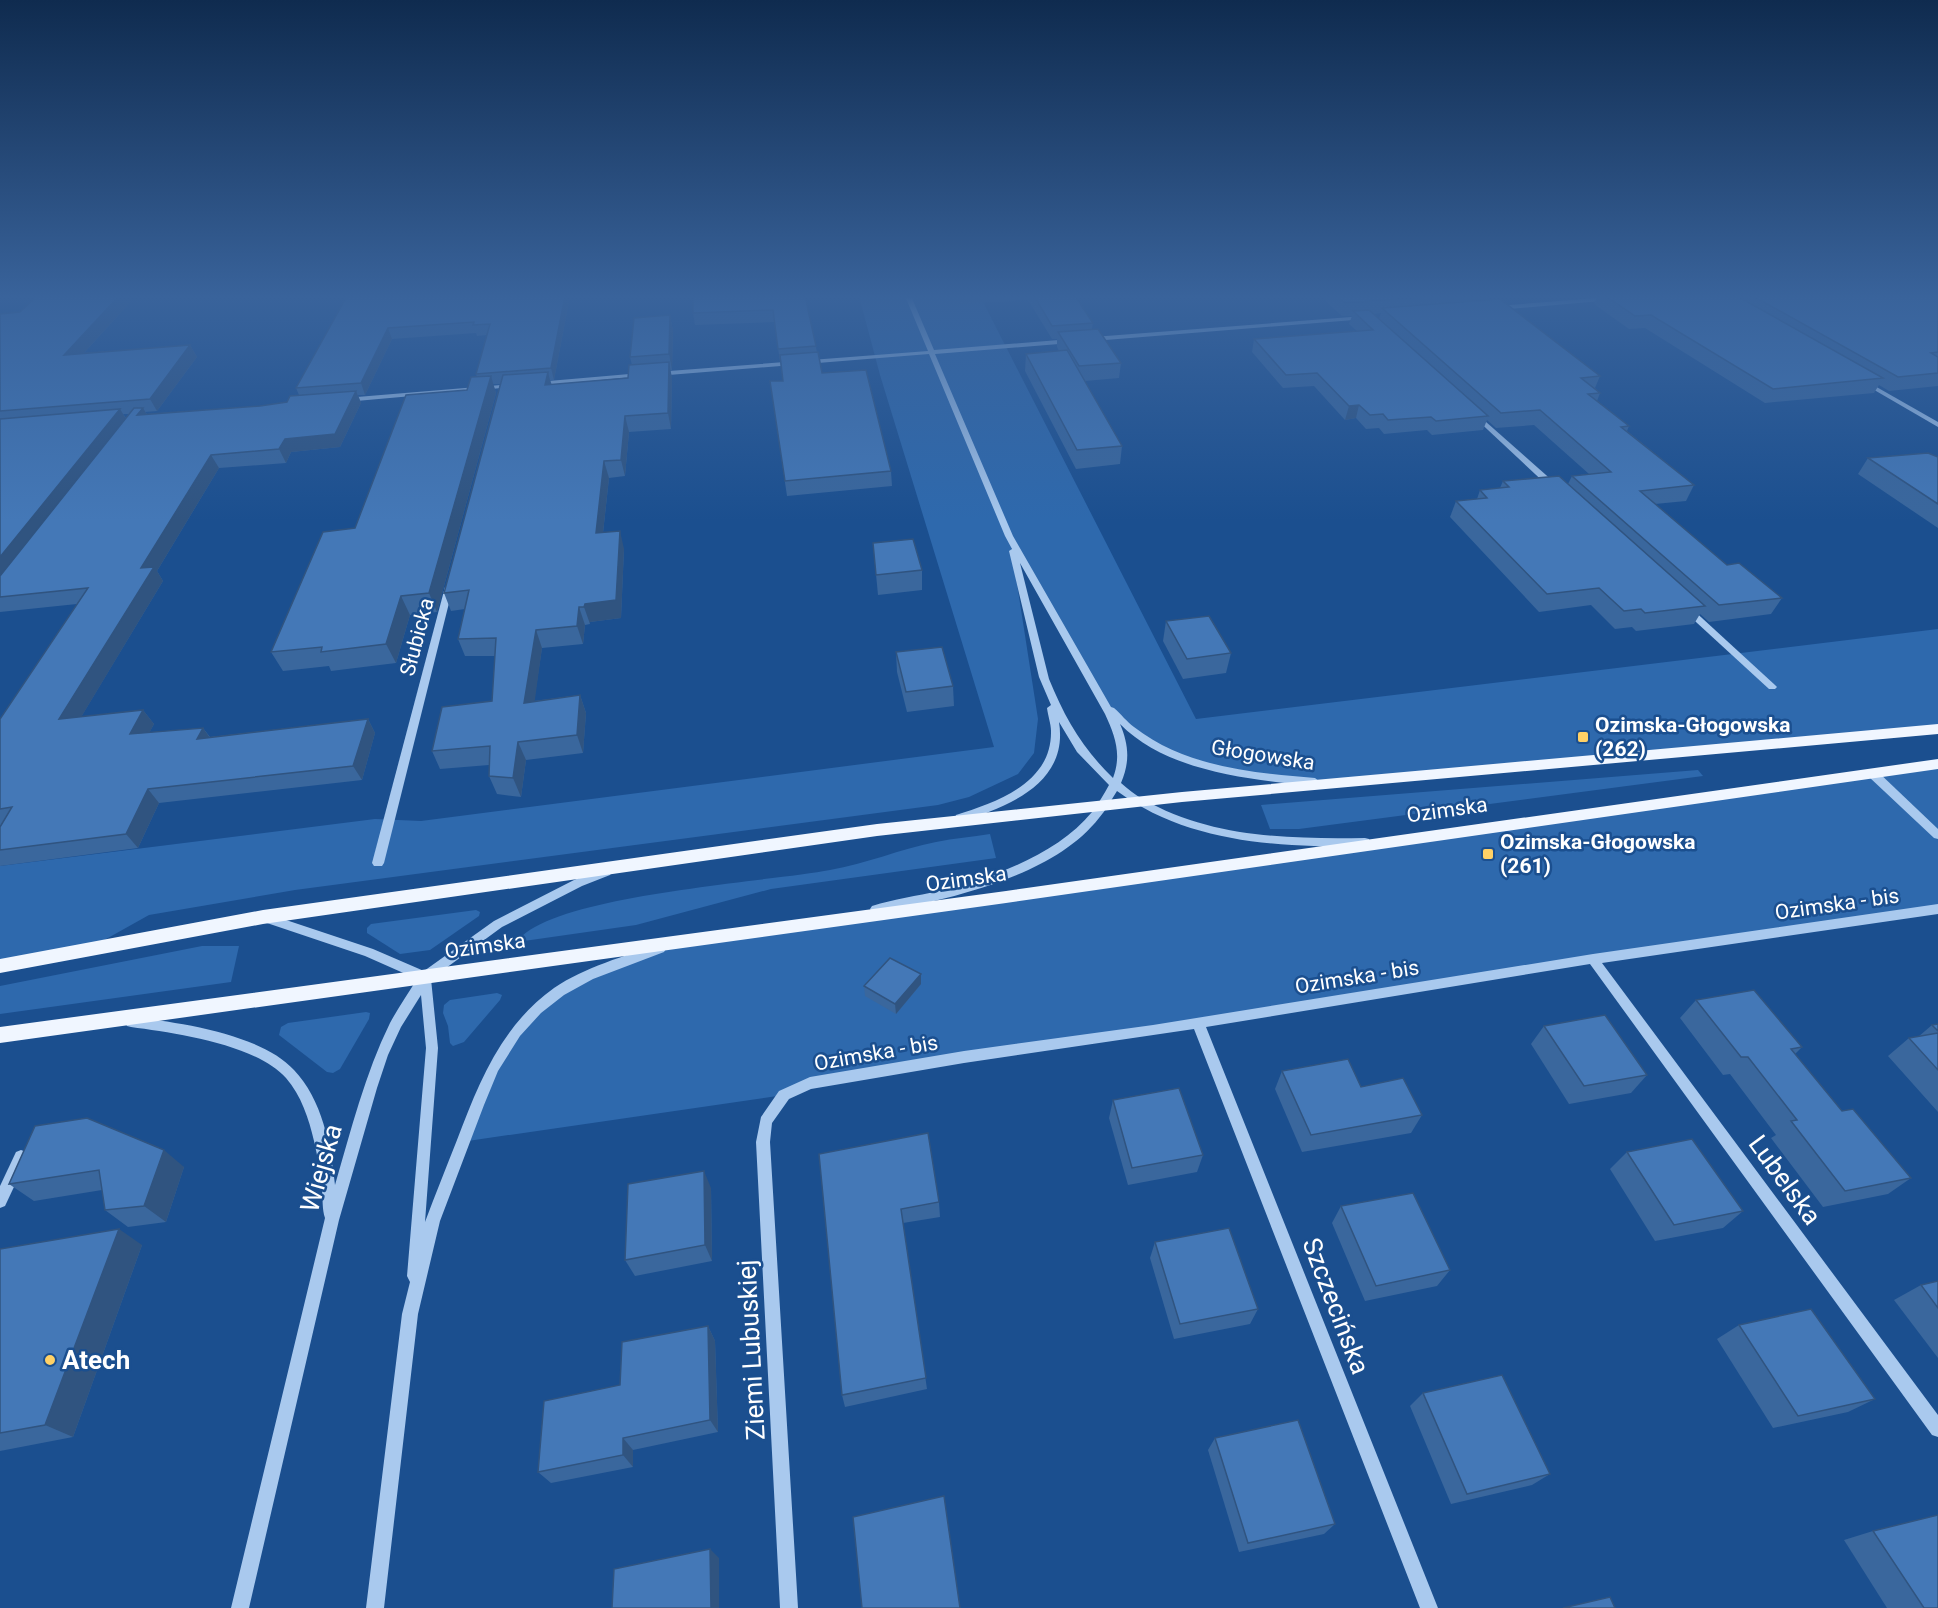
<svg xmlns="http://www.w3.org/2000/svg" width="1938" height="1608" viewBox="0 0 1938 1608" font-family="Roboto,sans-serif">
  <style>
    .green { fill: #2e69ad }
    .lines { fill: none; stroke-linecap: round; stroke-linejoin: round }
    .minor { fill: #a9c9ee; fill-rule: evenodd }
    .major { fill: #f0f6ff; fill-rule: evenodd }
    .wall { fill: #3a679d; fill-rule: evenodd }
    .shaded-wall { fill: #305480 }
    .building { fill: #4478b7; stroke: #305480; stroke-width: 1.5 }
    .poi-dot { fill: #ffd166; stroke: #1b4f8f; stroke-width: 2 }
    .labels { text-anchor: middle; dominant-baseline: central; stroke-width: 5; stroke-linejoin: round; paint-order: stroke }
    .street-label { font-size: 21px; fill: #fff; stroke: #1b4f8f }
    .poi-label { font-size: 21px; font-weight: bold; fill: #fff; stroke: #1b4f8f; text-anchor: start }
    .near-street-label { font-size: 26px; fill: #fff; stroke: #1b4f8f }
    .near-poi-label { font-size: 26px; font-weight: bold; fill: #fff; stroke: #1b4f8f; text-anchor: start }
  </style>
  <rect width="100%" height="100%" fill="#1b4f8f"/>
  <g class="green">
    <polygon points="859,296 980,296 1196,719 1938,629 1938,729 1336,784 1227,772 1162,749 1105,707 1010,539 1038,719 1034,753 1018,774 969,797 938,805 295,890 149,915 90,948 0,966 0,866 375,819 421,821 994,747 880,375"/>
    <polygon points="1938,764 1938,909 810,1083 784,1095 461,1142 516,1032 560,991 655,950"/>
    <polygon points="1698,770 1703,776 1299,829 1270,829 1261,805"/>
    <path d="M 990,834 L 996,858 L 771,889 L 636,925 L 517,942 C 548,895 768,882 830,870 C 866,864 900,849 936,842 C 954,838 972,837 990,834 Z"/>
    <polygon points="476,910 480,912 479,916 430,950 400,954 367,933 367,928 371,924"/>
    <polygon points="202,946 239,946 231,982 0,1014 0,986"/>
    <polygon points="497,993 502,995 500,1000 464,1042 453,1046 450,1043 448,1026 443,1013 444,1005 450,1000"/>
    <polygon points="366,1012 370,1013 369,1019 340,1069 333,1073 327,1072 279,1035 281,1027 288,1023"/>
  </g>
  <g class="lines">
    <g class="minor">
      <path d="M 905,296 L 911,296 L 934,350 L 1071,339 L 1074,341 L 1071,343 L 935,354 L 1013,536 L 1111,707 L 1114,708 C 1121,714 1127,722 1134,727 C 1185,767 1253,773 1315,778 L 1320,782 L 1315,786 C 1252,780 1167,772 1120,724 C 1129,745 1130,762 1121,783 C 1128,789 1135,795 1143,799 C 1210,838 1290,839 1365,838 L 1369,839 L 1370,842 L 1369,845 C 1352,849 1331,847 1314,846 C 1244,844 1174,833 1117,791 C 1111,800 1106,810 1099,818 C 1052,878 947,899 876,914 L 872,912 L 870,909 L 872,906 C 894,899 917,896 939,891 C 991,878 1057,855 1092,812 C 1098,804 1104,794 1109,785 L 1077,752 L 1059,722 C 1069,784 1007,807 960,822 L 955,818 L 956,815 C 997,802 1052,783 1051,731 C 1051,724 1048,716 1047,708 L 1051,705 L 1039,677 L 1009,551 L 1012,549 L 1005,536 L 929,354 L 656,376 L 653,374 L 656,372 L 928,351 ZM 1020,563 L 1105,714 C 1115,736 1122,754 1113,778 C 1082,748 1065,718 1049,679 Z"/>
      <polygon points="1610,297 1613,299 1612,300 1497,310 1494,308 1497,306"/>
      <polygon points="1364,316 1367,318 1366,319 1093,341 1090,339 1093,337"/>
      <polygon points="641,373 643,374 643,376 537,386 534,384 537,382"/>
      <polygon points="1866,381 1938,422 1938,427 1864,384 1864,382"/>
      <polygon points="512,384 515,386 514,387 345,402 342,400 345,398"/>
      <polygon points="1473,414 1477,414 1555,483 1555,487 1549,487 1473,416"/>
      <polygon points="449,584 453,587 384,863 382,866 374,866 372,863 445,587"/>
      <polygon points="1687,606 1690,607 1775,685 1777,687 1775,689 1769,689 1684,611 1683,609"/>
      <polygon points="1872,769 1876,770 1938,829 1938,839 1934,838 1868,776 1867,773"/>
      <path d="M 606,868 L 610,869 L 612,872 L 610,875 L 582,886 L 502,927 L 431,979 L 438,1048 L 425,1222 C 435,1195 446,1168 457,1140 C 479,1082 501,1026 554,988 C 585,967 625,956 660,944 L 664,946 L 666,949 L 664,952 L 593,979 L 564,995 L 541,1013 L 520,1036 L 498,1071 L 484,1105 L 440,1221 L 418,1314 L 384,1608 L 366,1608 L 402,1314 L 410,1282 L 407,1276 L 426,1048 L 421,995 L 401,1027 L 388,1055 L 377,1088 L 339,1220 L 249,1608 L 231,1608 L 325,1218 C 322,1209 323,1200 322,1191 C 320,1174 318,1157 314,1141 C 309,1119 301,1095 286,1078 C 255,1044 175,1033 131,1027 L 127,1026 L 125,1022 L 127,1018 L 131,1017 C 178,1022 261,1034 294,1070 C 322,1099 331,1146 335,1185 C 351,1130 365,1074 390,1023 C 398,1008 408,994 417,979 L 365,956 L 261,921 L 259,918 L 261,915 L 265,913 L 373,949 L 424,971 L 494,921 L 574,880 Z"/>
      <polygon points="1938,904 1938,914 1602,963 1938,1415 1938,1437 1932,1435 1590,964 1206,1027 1438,1608 1420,1608 1194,1029 964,1063 811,1089 789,1099 772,1123 770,1142 798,1608 780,1608 756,1142 761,1117 779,1091 810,1077 964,1051 1153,1025 1593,954"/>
      <polygon points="21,1150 26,1152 28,1157 5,1206 0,1208 0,1186 16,1152"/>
    </g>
    <g class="major">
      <polygon points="1938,724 1938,734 1182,802 877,836 263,924 0,973 0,959 263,910 877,824 1182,792"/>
      <polygon points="1938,759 1938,769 1006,903 0,1043 0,1027 1006,891"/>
    </g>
  </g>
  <g class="wall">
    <path d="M 37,296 L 136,296 L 84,353 L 190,345 L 197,357 L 157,411 L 145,412 L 147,414 L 260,406 L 287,402 L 299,395 L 296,388 L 347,296 L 570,296 L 554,380 L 550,380 L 552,385 L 628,378 L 632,365 L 630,357 L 670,315 L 673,331 L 672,370 L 670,370 L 672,378 L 671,429 L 629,432 L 625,476 L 609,478 L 603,533 L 624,549 L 621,618 L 590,622 L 590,624 L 585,625 L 583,644 L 542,648 L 534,701 L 580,695 L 586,713 L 583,753 L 526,760 L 521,797 L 497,794 L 489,776 L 489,765 L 440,769 L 432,751 L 492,701 L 495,656 L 465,656 L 458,639 L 465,609 L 451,611 L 444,593 L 500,384 L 493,384 L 496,393 L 437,612 L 410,615 L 396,663 L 331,671 L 329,666 L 283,671 L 271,652 L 355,528 L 467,390 L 477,377 L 476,374 L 487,335 L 477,336 L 476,333 L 392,339 L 365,395 L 358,395 L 361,403 L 340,447 L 291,452 L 286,463 L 219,468 L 157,571 L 163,581 L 81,717 L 143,710 L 154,724 L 149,733 L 203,728 L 210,737 L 368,719 L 375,733 L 362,780 L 159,803 L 138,848 L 0,866 L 0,827 L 2,825 L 0,825 L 0,719 L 77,604 L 0,612 L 0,314 L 20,312 ZM 123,414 L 130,414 L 126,418 Z"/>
    <polygon points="805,296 817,352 822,373 891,471 892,486 787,496 770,381 783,381 774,322 695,325 693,313"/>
    <polygon points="959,296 1075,296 1093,323 1092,329 1121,363 1119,378 1085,381 1122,446 1120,464 1076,469 1025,371 1026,354 1059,351 1057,347 1057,339 1052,339 1028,300 960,304"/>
    <path d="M 1320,296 L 1493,296 L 1489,296 L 1488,300 L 1600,376 L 1595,388 L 1600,393 L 1597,401 L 1629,426 L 1627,431 L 1694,485 L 1686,501 L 1655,504 L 1727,565 L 1782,598 L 1771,614 L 1709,622 L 1700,614 L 1694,624 L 1636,631 L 1632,627 L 1615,629 L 1591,605 L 1539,612 L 1450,517 L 1456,501 L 1477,499 L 1480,490 L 1500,488 L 1503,481 L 1568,484 L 1572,476 L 1589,474 L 1534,425 L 1496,428 L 1487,420 L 1483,430 L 1432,435 L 1427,430 L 1384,434 L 1379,428 L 1366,429 L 1356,418 L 1345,420 L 1314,386 L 1283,388 L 1252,352 L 1254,339 L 1357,331 L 1349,324 L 1352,316 L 1342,316 ZM 1381,313 L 1379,319 L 1374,314 Z"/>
    <polygon points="1581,296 1938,296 1938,386 1889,391 1879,385 1874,393 1765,403 1645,328 1629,329 1594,304 1597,296 1583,297"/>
    <polygon points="1938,457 1938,528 1858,474 1868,458"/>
    <polygon points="873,543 922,570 922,590 878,595"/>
    <polygon points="1166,621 1231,653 1226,673 1183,679 1163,641"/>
    <polygon points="896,652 953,686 954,706 907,712 897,672"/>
    <polygon points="921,974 921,984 896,1014 865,996 864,986"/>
    <polygon points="1696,1000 1802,1047 1795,1054 1842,1111 1911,1178 1888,1194 1823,1207 1771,1138 1776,1135 1730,1074 1723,1075 1680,1018"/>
    <polygon points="1938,1024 1938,1112 1888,1056 1909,1038 1918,1037 1932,1025"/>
    <polygon points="1544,1026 1647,1075 1631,1093 1569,1104 1531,1044"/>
    <polygon points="1282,1071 1361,1087 1422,1115 1411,1133 1302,1152 1275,1089"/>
    <polygon points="1113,1100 1203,1155 1197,1172 1128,1185 1109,1118"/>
    <polygon points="35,1126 184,1167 166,1222 128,1227 105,1210 102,1190 34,1201 9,1184"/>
    <polygon points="1627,1152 1743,1211 1723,1228 1655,1241 1610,1169"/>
    <polygon points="819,1154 939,1202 940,1217 903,1223 927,1389 845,1407 842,1395"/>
    <polygon points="711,1188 712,1261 635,1276 625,1260"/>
    <polygon points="1341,1206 1450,1270 1437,1286 1365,1301 1332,1223"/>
    <polygon points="1155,1242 1258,1309 1250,1324 1174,1339 1150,1258"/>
    <polygon points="142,1245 73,1437 0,1451 0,1249"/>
    <polygon points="1938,1281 1938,1358 1894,1300 1921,1285"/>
    <polygon points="1739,1325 1875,1399 1848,1412 1773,1428 1717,1339"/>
    <polygon points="708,1326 715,1341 718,1432 633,1450 633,1467 551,1483 538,1472 620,1385"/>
    <polygon points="1423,1393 1550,1474 1532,1485 1451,1504 1410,1406"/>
    <polygon points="1215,1438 1335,1524 1324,1534 1239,1552 1208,1450"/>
    <polygon points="1873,1531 1938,1608 1887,1608 1844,1540"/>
  </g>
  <g class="shaded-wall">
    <polygon points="119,296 136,296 71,367 64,355"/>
    <polygon points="565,296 570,296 554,380 551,368"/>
    <polygon points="670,315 673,331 672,370 669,354"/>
    <polygon points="388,328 392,339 365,395 361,383"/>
    <polygon points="190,345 197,357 157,411 150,399"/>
    <polygon points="669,362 672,378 671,429 668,413"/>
    <polygon points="548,372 552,388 545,385"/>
    <polygon points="491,376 496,393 437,612 429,593"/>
    <polygon points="356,391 361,403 340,447 291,452 286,463 279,449 285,439"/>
    <polygon points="1359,405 1356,418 1345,420 1349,406"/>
    <polygon points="143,408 150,420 137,415"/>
    <polygon points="120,409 128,422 0,584 0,557"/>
    <polygon points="625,416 629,432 625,476 621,460"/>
    <polygon points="211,455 219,468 157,571 163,581 71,734 59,719 141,568"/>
    <polygon points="604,461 609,478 601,551 596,533"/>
    <polygon points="620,531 624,549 621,618 590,622 590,624 584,607 585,604"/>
    <polygon points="401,596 410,615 396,663 386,644"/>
    <polygon points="579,607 585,625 583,644 577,626"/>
    <polygon points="536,630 542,648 532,721 524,703"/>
    <polygon points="580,695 586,713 583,753 577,735"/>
    <polygon points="143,710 154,724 141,749 130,734"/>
    <polygon points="368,719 375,733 362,780 353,766"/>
    <polygon points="203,728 213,742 197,739"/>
    <polygon points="518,742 526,760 521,797 513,778"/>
    <polygon points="148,789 159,803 138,848 126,834"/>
    <polygon points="921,974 921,984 896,1014 895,1004"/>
    <polygon points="164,1150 184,1167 166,1222 144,1206"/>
    <polygon points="704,1171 711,1188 712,1261 705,1245"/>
    <polygon points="119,1229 142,1245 73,1437 45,1425"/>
    <polygon points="708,1326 715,1341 718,1432 710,1420"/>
    <polygon points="623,1438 633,1450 633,1467 623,1455"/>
    <polygon points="710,1549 719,1558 719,1608 711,1608"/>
  </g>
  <g class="building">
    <polygon points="37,296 119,296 64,355 190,345 150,399 0,411 0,314 20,312"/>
    <polygon points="347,296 565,296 551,368 476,374 490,324 473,325 474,322 388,328 361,383 296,388"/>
    <polygon points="693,296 805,296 816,346 778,349 773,310 693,313"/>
    <polygon points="1034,296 1075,296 1093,323 1052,326"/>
    <polygon points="1337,296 1436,296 1345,303"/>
    <polygon points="1606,296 1737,296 1883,378 1773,389 1651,315 1635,316"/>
    <polygon points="1753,296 1938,296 1938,352 1931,353 1938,357 1938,373 1898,377"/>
    <polygon points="1500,299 1600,376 1581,378 1600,393 1588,394 1629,426 1621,427 1694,485 1640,491 1727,565 1739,563 1782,598 1719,605 1572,476 1611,472 1540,410 1501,413 1382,308"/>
    <polygon points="1369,310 1488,416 1436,421 1431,417 1388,420 1383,414 1370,415 1359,405 1349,406 1317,373 1286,375 1254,339 1373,330 1353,311"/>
    <polygon points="670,315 669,354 630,357 634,318"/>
    <polygon points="1098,329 1121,363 1079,366 1058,332"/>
    <polygon points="1067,350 1122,446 1077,450 1026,354"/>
    <polygon points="818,352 822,373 866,370 891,471 785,481 770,381 783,381 780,355"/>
    <polygon points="669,362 668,413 625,416 621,460 604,461 596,533 620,531 616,600 585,604 584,607 579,607 577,626 536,630 524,703 580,695 577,735 518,742 513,778 489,776 490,746 432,751 442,707 492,701 496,638 458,639 469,590 444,593 503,375 548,372 545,385 628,378 629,365"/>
    <polygon points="491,376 429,593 401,596 386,644 321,652 322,647 271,652 323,532 355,528 406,395 467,390 471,377"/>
    <polygon points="356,391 335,434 285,439 279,449 211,455 141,568 154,567 59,719 143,710 130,734 203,728 197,739 368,719 353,766 148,789 126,834 0,850 0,827 12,807 0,809 0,719 88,588 0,597 0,576 134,408 143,408 137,415 260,406 287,402 290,396"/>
    <polygon points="120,409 0,557 0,419"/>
    <polygon points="1928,453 1938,457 1938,504 1868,458"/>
    <polygon points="1559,476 1705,606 1645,613 1641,609 1624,611 1599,588 1547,594 1456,501 1487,498 1480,490 1509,487 1503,481"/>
    <polygon points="913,539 922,570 876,575 873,543"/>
    <polygon points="1209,616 1231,653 1187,659 1166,621"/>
    <polygon points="942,647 953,686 906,692 896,652"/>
    <polygon points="890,958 921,974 895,1004 864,986"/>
    <polygon points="1754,990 1802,1047 1791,1049 1842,1111 1853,1109 1911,1178 1845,1191 1791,1121 1797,1120 1748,1057 1741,1057 1696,1000"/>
    <polygon points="1605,1015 1647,1075 1584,1086 1544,1026"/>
    <polygon points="1938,1024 1938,1031 1932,1025"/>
    <polygon points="1938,1033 1938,1070 1909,1038"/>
    <polygon points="1348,1059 1361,1087 1403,1078 1422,1115 1311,1135 1282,1071"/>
    <polygon points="1179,1088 1203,1155 1132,1168 1113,1100"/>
    <polygon points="87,1118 164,1150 144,1206 105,1210 99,1170 9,1184 35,1126"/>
    <polygon points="928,1133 939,1202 901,1209 926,1378 842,1395 819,1154"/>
    <polygon points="1692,1139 1743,1211 1674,1225 1627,1152"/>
    <polygon points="704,1171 705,1245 625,1260 628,1184"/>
    <polygon points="1413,1193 1450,1270 1376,1286 1341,1206"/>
    <polygon points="1229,1228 1258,1309 1180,1324 1155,1242"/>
    <polygon points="119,1229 45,1425 0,1433 0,1249"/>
    <polygon points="1938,1281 1938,1308 1921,1285"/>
    <polygon points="1811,1309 1875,1399 1798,1416 1739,1325"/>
    <polygon points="708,1326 710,1420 623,1438 623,1455 538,1472 544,1401 620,1385 622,1342"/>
    <polygon points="1502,1375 1550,1474 1467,1494 1423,1393"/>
    <polygon points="1298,1420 1335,1524 1248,1543 1215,1438"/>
    <polygon points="944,1496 960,1608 862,1608 853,1517"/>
    <polygon points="1938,1515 1938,1608 1924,1608 1873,1531"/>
    <polygon points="710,1549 711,1608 612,1608 614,1569"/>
    <polygon points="1610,1597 1615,1608 1563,1608"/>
  </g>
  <linearGradient id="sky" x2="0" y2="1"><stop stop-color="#0f2b4f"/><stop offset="0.57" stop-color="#39639b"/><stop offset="1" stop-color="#39639b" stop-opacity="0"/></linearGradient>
  <rect width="1938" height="521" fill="url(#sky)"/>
  <g class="poi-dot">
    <rect x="1577" y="731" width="12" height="12" rx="3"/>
    <rect x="1482" y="848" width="12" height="12" rx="3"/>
    <circle cx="50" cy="1360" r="6"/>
  </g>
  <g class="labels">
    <g class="street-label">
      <text transform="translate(417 637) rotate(-75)">Słubicka</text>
      <text transform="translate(1263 755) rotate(9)">Głogowska</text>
      <text transform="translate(1447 810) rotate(-8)">Ozimska</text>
      <text transform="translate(966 879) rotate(-8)">Ozimska</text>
      <text transform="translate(1837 904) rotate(-8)">Ozimska - bis</text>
      <text transform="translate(485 946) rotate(-8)">Ozimska</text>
      <text transform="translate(1357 977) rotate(-9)">Ozimska - bis</text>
      <text transform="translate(876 1053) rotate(-10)">Ozimska - bis</text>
    </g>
    <g class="poi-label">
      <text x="1595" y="725">Ozimska-Głogowska<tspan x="1595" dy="24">(262)</tspan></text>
      <text x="1500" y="842">Ozimska-Głogowska<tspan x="1500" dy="24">(261)</tspan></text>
    </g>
    <g class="near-street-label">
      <text transform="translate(321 1168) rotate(-74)">Wiejska</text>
      <text transform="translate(1785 1180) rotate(54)">Lubelska</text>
      <text transform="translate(1336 1306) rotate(69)">Szczecińska</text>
      <text transform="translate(751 1350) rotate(-93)">Ziemi Lubuskiej</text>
    </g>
    <g class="near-poi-label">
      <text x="62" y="1360">Atech</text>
    </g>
  </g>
</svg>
